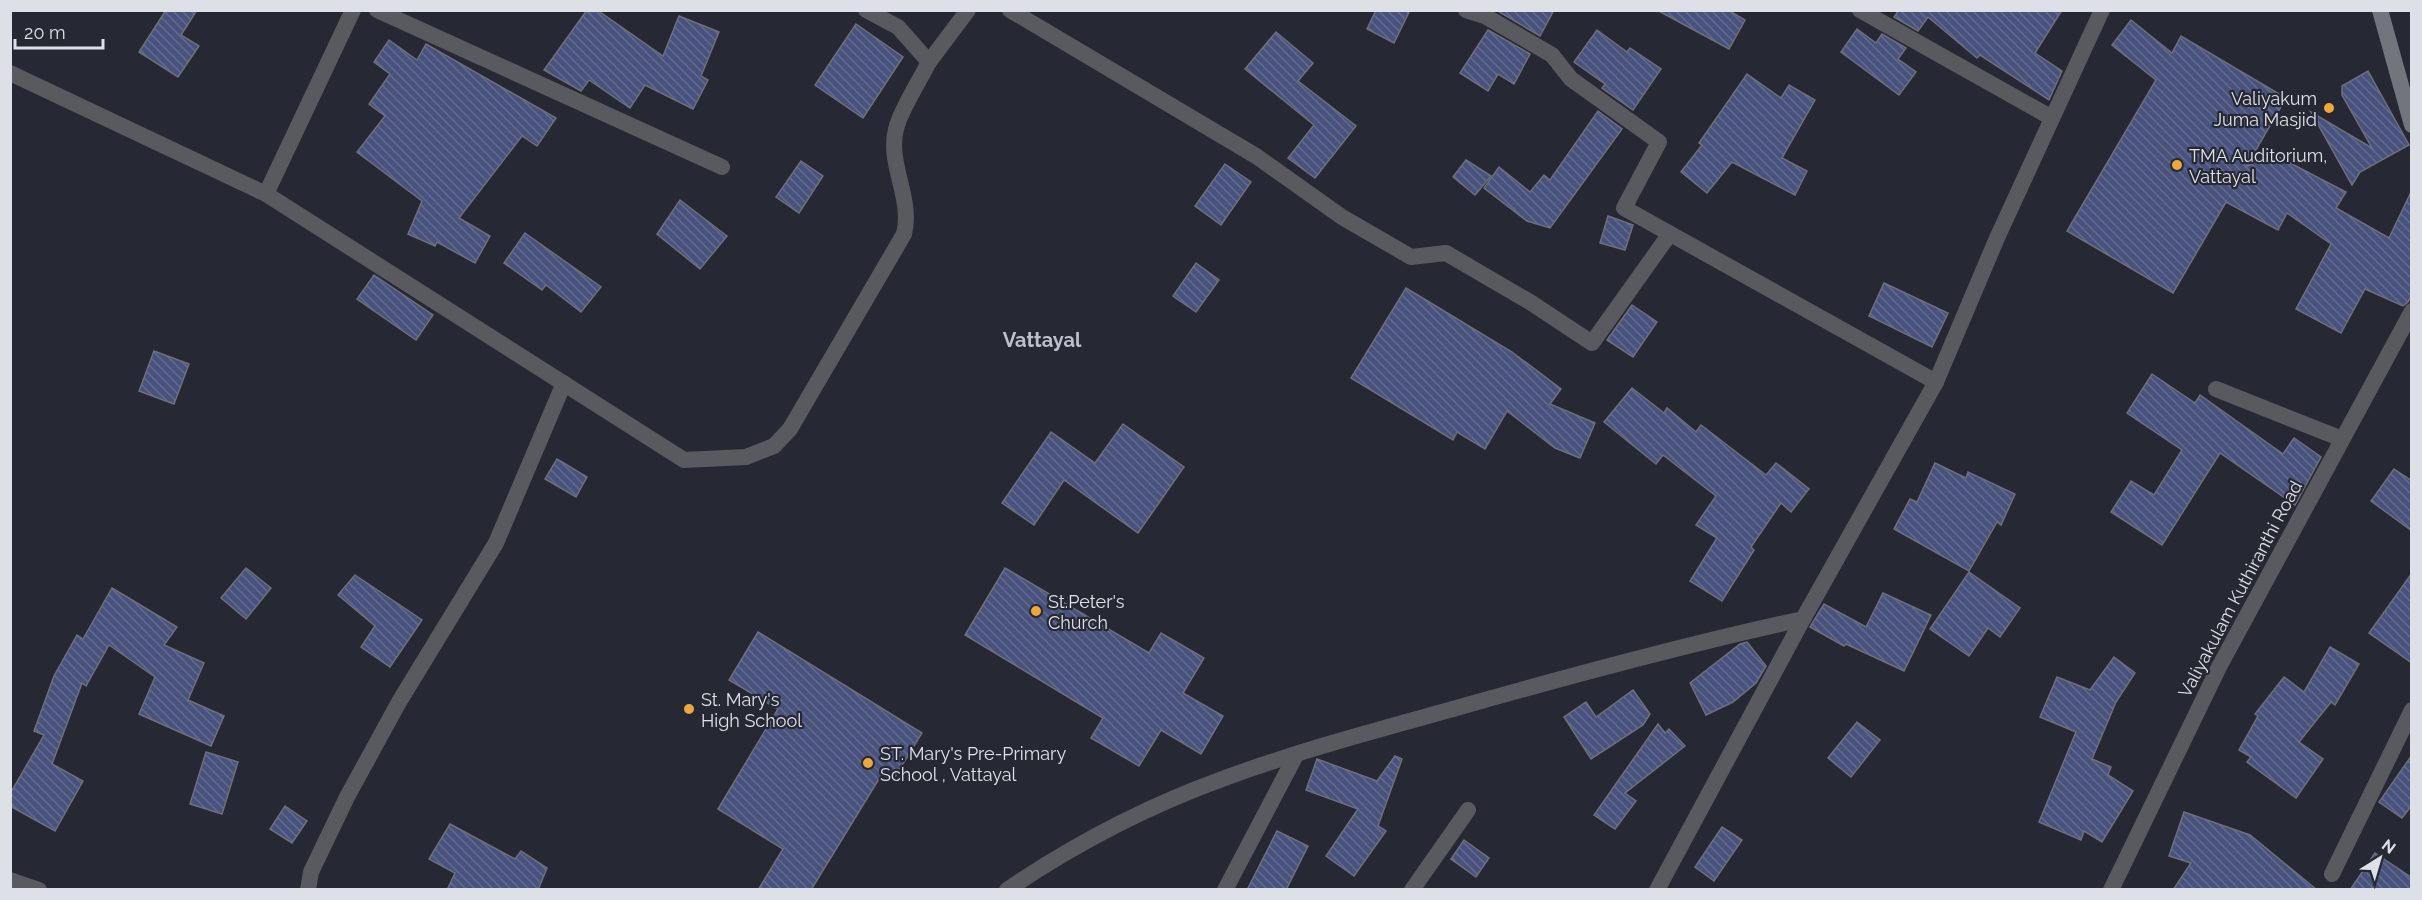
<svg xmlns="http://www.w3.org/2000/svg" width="2422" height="900" viewBox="0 0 2422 900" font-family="Raleway,sans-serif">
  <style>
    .building { fill: url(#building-back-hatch); stroke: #6d707c; stroke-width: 1.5 }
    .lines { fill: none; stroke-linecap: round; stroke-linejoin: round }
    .minor { stroke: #585a5f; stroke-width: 16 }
    .tertiary { stroke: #585a5f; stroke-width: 16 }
    .secondary { stroke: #73757d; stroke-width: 16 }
    .poi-dot { fill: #eda83b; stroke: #262933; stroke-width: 2 }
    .labels { text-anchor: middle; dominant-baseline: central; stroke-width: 4.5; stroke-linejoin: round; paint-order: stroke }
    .poi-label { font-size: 18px; fill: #dee0e7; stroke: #262933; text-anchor: start }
    .street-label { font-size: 18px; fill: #dee0e7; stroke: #262933 }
    .neighbourhood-label { font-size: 20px; font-weight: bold; fill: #bcc0cd; stroke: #262933 }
  </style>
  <defs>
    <pattern id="building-back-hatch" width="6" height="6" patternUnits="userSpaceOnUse" patternTransform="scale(1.5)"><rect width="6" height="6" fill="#48527d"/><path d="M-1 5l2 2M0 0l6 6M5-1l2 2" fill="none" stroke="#626b8f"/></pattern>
  </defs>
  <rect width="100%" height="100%" fill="#262933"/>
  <g class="building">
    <polygon points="166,10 197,10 181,35 199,46 178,77 139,52"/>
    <polygon points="587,10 597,10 663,56 679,16 719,32 701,76 708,80 693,109 645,85 630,108 589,80 581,91 544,70"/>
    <polygon points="1376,10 1410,10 1394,43 1367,29"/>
    <polygon points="1496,10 1554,10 1540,36"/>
    <polygon points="1657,10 1728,10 1745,20 1729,49"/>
    <polygon points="1899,10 2062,10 2035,53 2062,71 2049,100 1980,55 1977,58 1928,17 1918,31 1894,17"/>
    <polygon points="2131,20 2172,53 2181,36 2286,98 2246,167 2271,153 2346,192 2336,208 2389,238 2412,190 2412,294 2408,302 2403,306 2365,289 2341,333 2296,309 2331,244 2287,213 2278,230 2226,202 2173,293 2067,231 2156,80 2112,45"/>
    <polygon points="856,24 903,57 863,118 815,85"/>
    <polygon points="1857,29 1876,43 1882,34 1906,48 1898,59 1916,72 1899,95 1841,52"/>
    <polygon points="1488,30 1530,54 1514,84 1498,74 1488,91 1460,73"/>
    <polygon points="1597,30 1627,52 1630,48 1661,69 1633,110 1602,88 1605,84 1574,62"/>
    <polygon points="1276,32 1313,63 1298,81 1356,126 1315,178 1288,158 1314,125 1245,69"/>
    <polygon points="389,40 417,60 426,44 556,118 537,146 522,136 459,218 490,236 475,263 437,242 435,246 408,234 422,201 357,152 385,116 369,104 390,74 374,62"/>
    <polygon points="2368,71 2409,145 2360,172 2352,185 2311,112 2372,148 2342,95 2342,86"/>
    <polygon points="1747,74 1781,98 1789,85 1815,100 1782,158 1807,171 1795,195 1732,162 1707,193 1681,172 1702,145 1699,143"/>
    <polygon points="1598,111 1622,129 1550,228 1527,221 1484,188 1499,167 1530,192 1544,175 1550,180"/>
    <polygon points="1466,160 1491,176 1475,195 1453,177"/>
    <polygon points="801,161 823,176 799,213 776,197"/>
    <polygon points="1225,164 1251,182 1221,225 1195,206"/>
    <polygon points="680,200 727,236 700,269 657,234"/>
    <polygon points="1608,216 1633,225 1625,250 1600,243"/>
    <polygon points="525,233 601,287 581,312 546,285 542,290 504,263"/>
    <polygon points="1196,263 1219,280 1196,312 1173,296"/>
    <polygon points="374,275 433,315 416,340 357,299"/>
    <polygon points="1884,283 1948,313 1932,347 1869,316"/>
    <polygon points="1406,288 1512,352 1561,389 1550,404 1595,423 1580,458 1555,448 1507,411 1485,449 1457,432 1453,440 1351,378"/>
    <polygon points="1632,305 1657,322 1633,357 1607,340"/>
    <polygon points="154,351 189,364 174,404 139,391"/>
    <polygon points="2152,374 2195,403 2200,395 2283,454 2294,438 2321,457 2295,505 2220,453 2162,545 2111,512 2131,481 2154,495 2182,450 2127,413"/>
    <polygon points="1632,388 1664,413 1667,408 1696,432 1701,425 1766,475 1776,463 1809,489 1791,512 1781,503 1751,547 1754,550 1722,601 1690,581 1717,538 1696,525 1716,496 1663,455 1656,464 1604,422"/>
    <polygon points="1123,424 1184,467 1138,533 1064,480 1034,525 1002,503 1051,432 1095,463"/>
    <polygon points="557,459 587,477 576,497 545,479"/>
    <polygon points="1935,463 1966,478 1968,472 2015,494 2001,525 1997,522 1969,571 1894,529 1910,499 1917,502"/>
    <polygon points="2394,469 2412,481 2412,531 2371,501"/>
    <polygon points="246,568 271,588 246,619 221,598"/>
    <polygon points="1005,568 1149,653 1161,633 1204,658 1183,693 1223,716 1201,754 1161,730 1139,766 1091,738 1103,718 965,635"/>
    <polygon points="1969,572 2020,608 2000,637 1988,628 1969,656 1930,629"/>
    <polygon points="2412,573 2412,663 2369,633"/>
    <polygon points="355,575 422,620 390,667 361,647 375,626 338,595"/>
    <polygon points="112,588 177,627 164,645 204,663 188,700 224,716 211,746 139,714 155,677 109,645 86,686 82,683 52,764 83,781 55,831 10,806 10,794 44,735 34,731 54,676 77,635 83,639"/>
    <polygon points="1883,593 1931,615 1904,671 1846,644 1844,646 1810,627 1824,604 1866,627"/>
    <polygon points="758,632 922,733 893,780 882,774 811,890 758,890 783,849 718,809 778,709 729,680"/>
    <polygon points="1747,642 1766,666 1756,683 1733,702 1706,715 1690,683 1740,644"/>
    <polygon points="2330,647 2359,664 2335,705 2331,702 2299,742 2323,759 2296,798 2247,762 2251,757 2239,750 2258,716 2255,714 2284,677 2304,692"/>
    <polygon points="2114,657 2135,673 2116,702 2092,759 2111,767 2108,775 2133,791 2102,842 2084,831 2081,840 2039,822 2076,732 2040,717 2057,677 2090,690"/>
    <polygon points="1633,690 1650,714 1643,725 1591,759 1564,717 1586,702 1596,717"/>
    <polygon points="1857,722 1880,740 1851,777 1828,758"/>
    <polygon points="1658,724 1665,733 1669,729 1685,746 1625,793 1636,801 1615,829 1594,815"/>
    <polygon points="206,752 238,762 222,814 190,804"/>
    <polygon points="2412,755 2412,805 2402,818 2379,802"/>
    <polygon points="1395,756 1402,759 1378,826 1386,831 1354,876 1326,856 1358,809 1306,790 1317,759 1377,781"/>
    <polygon points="285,806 307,821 292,843 270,829"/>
    <polygon points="2184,812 2250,835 2317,890 2173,890 2191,863 2169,856"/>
    <polygon points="450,824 515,859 521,851 547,868 538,890 447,890 455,873 429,859"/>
    <polygon points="1722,827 1742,840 1714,881 1695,867"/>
    <polygon points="1277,831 1308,846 1286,890 1247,890"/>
    <polygon points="1464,840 1489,858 1476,877 1451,859"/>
    <polygon points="2375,853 2412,878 2412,890 2350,890"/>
  </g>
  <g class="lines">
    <g class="minor">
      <polyline points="377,10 722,167"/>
      <polyline points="1010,10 1256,156 1342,217 1411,257 1446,253 1530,302 1592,343 1669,235"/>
      <polyline points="1466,10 1485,16 1552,55 1571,79 1659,142 1624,208 1936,382"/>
      <polyline points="1860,10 2052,118"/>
      <polyline points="929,62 968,10"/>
      <path d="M 10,73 L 266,194 L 684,460 L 746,457 L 774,446 L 790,429 L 904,234 C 913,198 887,164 896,129 C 900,111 920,80 929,62 L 898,27 L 866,10"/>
      <polyline points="266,194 353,10"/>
      <polyline points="2216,389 2342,439"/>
      <polyline points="2332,874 2412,710"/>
      <polyline points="10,880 39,890"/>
      <polyline points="308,890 311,872 347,797 399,702 496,543 564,383"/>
      <polyline points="1225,890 1296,755"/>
      <polyline points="1412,890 1468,810"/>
      <polyline points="1657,890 1803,619"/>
    </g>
    <g class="tertiary">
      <path d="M 1007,890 C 1073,845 1150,805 1225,778 C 1301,750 1381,729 1460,707 C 1573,675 1687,644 1803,619 L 1936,382 L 1997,238 L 2102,10"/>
      <polyline points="2111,890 2219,667 2412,311"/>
    </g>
    <polyline class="secondary" points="2380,10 2412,125"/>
  </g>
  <g class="poi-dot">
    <circle cx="2329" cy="108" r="6"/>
    <circle cx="2177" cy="165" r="6"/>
    <circle cx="1036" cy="611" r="6"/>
    <circle cx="689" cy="709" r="6"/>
    <circle cx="868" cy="763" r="6"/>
  </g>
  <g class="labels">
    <g class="poi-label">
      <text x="2317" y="98" text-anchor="end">Valiyakum<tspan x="2317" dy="21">Juma Masjid</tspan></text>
      <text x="2189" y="155">TMA Auditorium,<tspan x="2189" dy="21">Vattayal</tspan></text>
      <text x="1048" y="601">St.Peter's<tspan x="1048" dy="21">Church</tspan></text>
      <text x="701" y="699">St. Mary's<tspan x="701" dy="21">High School</tspan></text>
      <text x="880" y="753">ST. Mary's Pre-Primary<tspan x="880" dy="21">School , Vattayal</tspan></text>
    </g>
    <g class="street-label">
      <text transform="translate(2240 589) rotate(-62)">Valiyakulam Kuthiranthi Road</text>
    </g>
    <g class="neighbourhood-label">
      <text x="1042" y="340">Vattayal</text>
    </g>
  </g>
  <rect width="2422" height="900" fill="none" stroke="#dee0e7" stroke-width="24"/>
  <g transform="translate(2380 858) rotate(37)" stroke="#262933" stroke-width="4.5" paint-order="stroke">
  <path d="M0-4.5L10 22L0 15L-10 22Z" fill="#dee0e7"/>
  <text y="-9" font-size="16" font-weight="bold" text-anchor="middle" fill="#dee0e7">N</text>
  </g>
  <path d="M15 39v9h88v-9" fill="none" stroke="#dee0e7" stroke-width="3"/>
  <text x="24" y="39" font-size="18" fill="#dee0e7" stroke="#262933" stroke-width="4.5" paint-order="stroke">20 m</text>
</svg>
